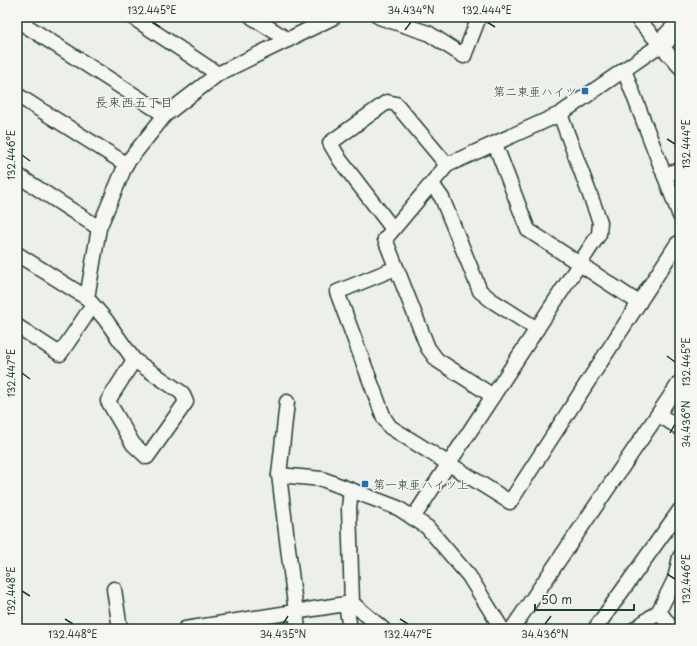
<svg xmlns="http://www.w3.org/2000/svg" width="697" height="646" viewBox="0 0 697 646" font-family="'Playpen Sans','Klee One',sans-serif">
  <style>
    .lines { fill: none; stroke-linecap: round; stroke-linejoin: round }
    .street-casing { stroke: #1f3d34; stroke-width: 17 }
    .secondary-casing { stroke: #1f3d34; stroke-width: 23 }
    .street { stroke: #f6f6f2; stroke-width: 14 }
    .secondary { stroke: #f6f6f2; stroke-width: 20 }
    .ticks { fill: none; stroke: #1f3d34; stroke-width: 1.5 }
    .poi-dot { fill: #1f6fb2; stroke: #f6f6f2; stroke-width: 1.5 }
    .labels { text-anchor: middle; dominant-baseline: central; stroke-width: 3; stroke-linejoin: round; paint-order: stroke }
    .poi-label { font-size: 12px; fill: #1f3d34; stroke: #f6f6f2; text-anchor: end }
    .neighbourhood-label { font-size: 13px; fill: #1f3d34; stroke: #f6f6f2 }
    .neatline { fill: none; stroke: #1f3d34; stroke-width: 1.5 }
    .ticks-label { font-size: 10px; text-anchor: middle; fill: #1f3d34 }
  </style>
  <rect width="100%" height="100%" fill="#edefea"/>
  <filter id="ink" filterUnits="userSpaceOnUse"><feTurbulence type="fractalNoise" baseFrequency=".025" numOctaves="2"/><feDisplacementMap in="SourceGraphic" scale="8" xChannelSelector="R" yChannelSelector="G"/><feConvolveMatrix kernelMatrix="1 2 1 2 8 2 1 2 1" color-interpolation-filters="sRGB"/></filter>
  <g filter="url(#ink)">
    <g class="lines">
      <defs>
        <g id="street">
          <polyline points="132,17 218,74"/>
          <polyline points="252,17 288,40"/>
          <polyline points="379,17 428,33 464,56 479,17"/>
          <polyline points="636,17 680,67"/>
          <polyline points="17,20 165,115"/>
          <polyline points="624,70 680,216"/>
          <polyline points="17,95 126,164"/>
          <polyline points="495,144 528,230 639,303"/>
          <polyline points="17,175 99,228"/>
          <polyline points="664,175 680,170"/>
          <polyline points="432,184 442,198 480,291 491,300 537,329"/>
          <polyline points="393,229 340,160 330,143 387,102 396,104 447,165"/>
          <polyline points="17,254 87,298"/>
          <polyline points="396,268 337,292 384,418 390,427 510,502 677,244 680,242"/>
          <polyline points="17,326 60,354 93,305"/>
          <polyline points="134,360 108,401 133,444 147,457 186,402 182,393 134,360 105,319 87,298 99,228 126,164 165,115 218,74 334,17"/>
          <polyline points="493,396 437,360 428,348 385,239 447,165 560,114 660,45"/>
          <polyline points="287,402 279,475 298,629"/>
          <polyline points="659,415 680,428"/>
          <polyline points="279,475 322,479 398,508 427,527 469,576 502,629"/>
          <polyline points="351,490 349,508 352,603 383,629"/>
          <polyline points="413,518 599,234 600,222 560,114"/>
          <polyline points="114,589 120,629"/>
          <polyline points="346,604 350,629"/>
          <polyline points="659,611 672,629"/>
          <polyline points="185,629 352,603"/>
          <polyline points="512,629 680,382"/>
          <polyline points="595,629 680,510"/>
          <polyline points="635,629 659,611 675,579 680,557"/>
        </g>
        <polyline id="secondary" points="660,45 680,24"/>
      </defs>
      <use href="#street" class="street-casing"/>
      <use href="#secondary" class="secondary-casing"/>
      <use href="#street" class="street"/>
      <use href="#secondary" class="secondary"/>
    </g>
  </g>
  <path class="ticks" d="M 152,22 L 160,27M 487,22 L 495,27M 405,30 L 411,22M 667,139 L 675,144M 22,155 L 30,161M 667,356 L 675,362M 22,373 L 30,379M 670,433 L 675,424M 667,574 L 675,579M 22,591 L 30,596M 65,619 L 73,624M 400,619 L 408,624M 283,624 L 288,616M 545,624 L 551,616"/>
  <g class="poi-dot">
    <rect x="581" y="87" width="8" height="8" rx="2"/>
    <rect x="361" y="480" width="8" height="8" rx="2"/>
  </g>
  <g class="labels">
    <g class="poi-label">
      <text x="577" y="91">第二東亜ハイツ</text>
      <text x="373" y="484" text-anchor="start">第一東亜ハイツ上</text>
    </g>
    <g class="neighbourhood-label">
      <text x="134" y="101">長束西五丁目</text>
    </g>
  </g>
  <rect width="697" height="646" fill="none" stroke="#f6f6f2" stroke-width="44"/>
  <path d="M535 604v6h99v-6" fill="none" stroke="#1f3d34" stroke-width="2"/>
  <text x="541" y="604" font-size="12" fill="#1f3d34" stroke="#f6f6f2" stroke-width="3" paint-order="stroke">50 m</text>
  <rect x="22" y="22" width="653" height="602" class="neatline"/>
  <g class="ticks-label">
    <text x="152" y="14">132.445°E</text>
    <text x="411" y="14">34.434°N</text>
    <text x="487" y="14">132.444°E</text>
    <text transform="translate(686 144) rotate(-90)" y="4">132.444°E</text>
    <text transform="translate(11 155) rotate(-90)" y="4">132.446°E</text>
    <text transform="translate(686 362) rotate(-90)" y="4">132.445°E</text>
    <text transform="translate(11 373) rotate(-90)" y="4">132.447°E</text>
    <text transform="translate(686 424) rotate(-90)" y="4">34.436°N</text>
    <text transform="translate(686 579) rotate(-90)" y="4">132.446°E</text>
    <text transform="translate(11 591) rotate(-90)" y="4">132.448°E</text>
    <text x="73" y="638">132.448°E</text>
    <text x="283" y="638">34.435°N</text>
    <text x="408" y="638">132.447°E</text>
    <text x="545" y="638">34.436°N</text>
  </g>
</svg>
